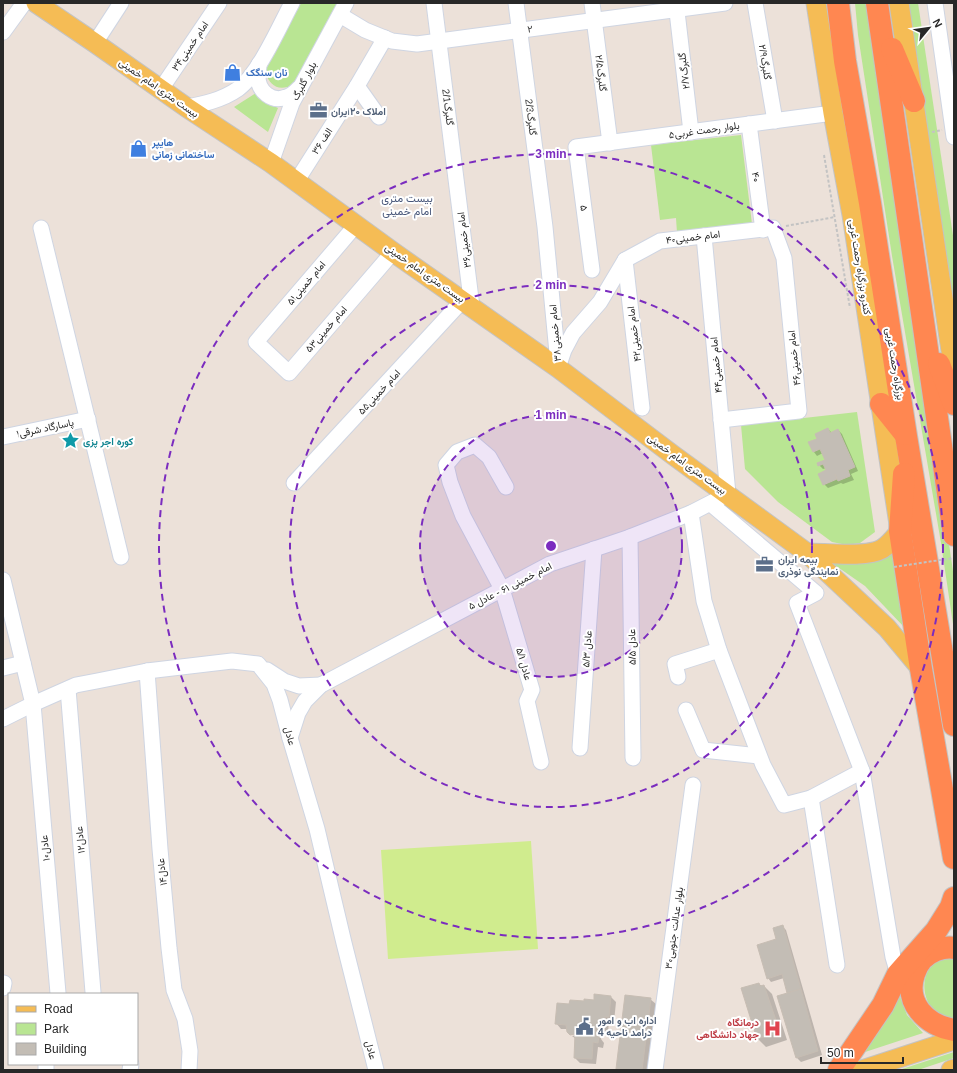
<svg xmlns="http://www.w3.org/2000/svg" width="957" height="1073" viewBox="0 0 957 1073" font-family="Helvetica,Vazirmatn,sans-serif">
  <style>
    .green { fill: #b9e593 }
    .pitch { fill: #d0ec8e }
    .shadow { fill: #0003 }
    .building { fill: #c3bdb5; stroke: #c7bdb3 }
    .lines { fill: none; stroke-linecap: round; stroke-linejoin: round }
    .minor-casing { stroke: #cfd5e2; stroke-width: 17 }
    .major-casing { stroke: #c3c3c3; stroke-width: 21 }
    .highway-casing { stroke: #c3c3c3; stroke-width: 24 }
    .path { stroke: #c3c3c3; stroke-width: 2; stroke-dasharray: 3 2; stroke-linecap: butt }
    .minor { stroke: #fff; stroke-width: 15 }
    .major { stroke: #f5bc55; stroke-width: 19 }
    .highway { stroke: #ff8751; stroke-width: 22 }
    .path-bridge { stroke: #c3c3c3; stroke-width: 2; stroke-dasharray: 3 2; stroke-linecap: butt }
    .ring { fill: none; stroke: #7b2cbf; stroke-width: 2; stroke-dasharray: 7 5 }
    .labels { text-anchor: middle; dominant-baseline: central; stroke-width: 4; stroke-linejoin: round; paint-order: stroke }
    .street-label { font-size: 10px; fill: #282828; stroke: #fff }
    .shop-label { font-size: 10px; font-weight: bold; fill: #366cbe; stroke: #fff; text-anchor: start }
    .service-label { font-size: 10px; font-weight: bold; fill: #4e5e75; stroke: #fff; text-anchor: start }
    .culture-label { font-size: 10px; font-weight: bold; fill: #0d838f; stroke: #fff; text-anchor: start }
    .health-label { font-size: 10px; font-weight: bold; fill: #be3a42; stroke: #fff; text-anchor: end }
    .neighbourhood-label { font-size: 11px; fill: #48577a; stroke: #fff }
    .centre { fill: #7b2cbf; stroke: #fff; stroke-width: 2 }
    .ring-label { font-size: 12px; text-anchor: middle; font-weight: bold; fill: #7b2cbf; stroke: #fff; stroke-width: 4; stroke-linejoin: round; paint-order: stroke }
  </style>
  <rect width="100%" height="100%" fill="#ece1d9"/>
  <g class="green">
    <path d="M 301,3 L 337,3 L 294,85 C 278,91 270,87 265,71 Z"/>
    <polygon points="855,3 869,3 954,578 954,631 941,543 892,256 858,35"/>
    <polygon points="904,3 918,3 954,242 954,333"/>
    <polygon points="256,93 267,103 278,108 268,132 234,107"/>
    <polygon points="741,135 752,224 677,233 676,218 660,220 651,145"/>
    <polygon points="857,412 875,532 860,543 847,545 832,542 778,502 745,469 741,425"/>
    <polygon points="894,553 904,627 865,586 829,561 860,562"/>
    <path d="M 954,956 L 954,1019 C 923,1020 912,971 942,958 C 945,957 950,956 954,956 Z"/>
    <polygon points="898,991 907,1015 923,1033 859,1054"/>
    <polygon points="954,1052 954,1058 918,1070 899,1070"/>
  </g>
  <polygon class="pitch" points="531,841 538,949 388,959 381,850"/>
  <g class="shadow">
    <polygon points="828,429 832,433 838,430 842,434 858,471 851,474 854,480 843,484 841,483 828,488 824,484 827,471 826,468 823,469 819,465 826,460 823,453 817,456 814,452 818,439"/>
    <polygon points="782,926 786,930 822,1055 801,1062 797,1058 778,997 789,994 784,978 771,982 768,978"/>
    <polygon points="759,984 762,986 764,986 772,994 787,1040 766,1047 758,1039 742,989"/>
    <polygon points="611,997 616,1002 614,1022 609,1021 608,1032 601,1032 601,1039 604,1043 603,1048 598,1047 596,1064 580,1063 575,1058 576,1039 572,1036 581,1034 572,1034 572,1035 568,1032 568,1029 561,1029 556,1023 570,1006"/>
    <polygon points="650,999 656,1004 648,1070 618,1070 617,1069"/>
  </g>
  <g class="building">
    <polygon points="828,428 830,433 838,429 855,467 848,470 850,476 838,481 835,474 837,479 823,485 818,474 826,470 823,464 818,466 817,463 825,460 820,449 813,452 808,442 817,439 815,434"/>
    <polygon points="783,925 801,989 787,993 782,974 767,979 757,945 776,939 773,928"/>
    <polygon points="759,983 760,986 764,985 780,1032 757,1039 741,988"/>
    <polygon points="801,989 818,1051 796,1058 777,996"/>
    <polygon points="594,994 611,996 609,1017 604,1017 603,1028 596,1027 596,1035 599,1036 598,1043 593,1042 592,1059 574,1058 575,1034 570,1035 567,1032 566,1025 555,1024 557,1003 569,1004 570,1000 584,1001 584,999 594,1000"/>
    <polygon points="625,995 651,998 642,1070 616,1069"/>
  </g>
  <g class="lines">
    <defs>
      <g id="minor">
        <polyline points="434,3 472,307"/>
        <polyline points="516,3 545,227 558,363"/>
        <polyline points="592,3 610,143"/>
        <polyline points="676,3 691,132"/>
        <polyline points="755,3 775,121"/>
        <polyline points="935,3 954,137"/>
        <polyline points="340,15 365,30 392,41 417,44 725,3"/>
        <polyline points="3,32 24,3"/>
        <polyline points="95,43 121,3"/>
        <path d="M 259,64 C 259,68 258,73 258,77 C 258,91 272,103 286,97 C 291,96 295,92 299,88"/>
        <polyline points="357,86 379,117"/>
        <polyline points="161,89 219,3"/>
        <path d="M 186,107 C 204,104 222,100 238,89 C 259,74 279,27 292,3"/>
        <polyline points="749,124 763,230"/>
        <polyline points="271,163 292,103 346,3"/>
        <polyline points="296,182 357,86 385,38"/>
        <polyline points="356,225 256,342 289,373 393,252"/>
        <polyline points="41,228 121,557"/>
        <polyline points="625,260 642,408"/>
        <polyline points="592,270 576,147 833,113"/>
        <polyline points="558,368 564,350 573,333 600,302 625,260 660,241 773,228 784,258 799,411 721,420"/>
        <polyline points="3,437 88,419"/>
        <polyline points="294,483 463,300"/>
        <polyline points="506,487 489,457 475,445 457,452 446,465 450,482 463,516 502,589 532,690 527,701 541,762"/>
        <polyline points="711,504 816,593 797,603 862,771 893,957 898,974"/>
        <polyline points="691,513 704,601 719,650 763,765 784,805 811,798 862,771"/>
        <polyline points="630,537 633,758"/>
        <polyline points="3,580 33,704 58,993"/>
        <polyline points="3,668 23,663"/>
        <polyline points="267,670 284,681 299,686 321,685"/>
        <polyline points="147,671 160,849 169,948 174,990 185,1019 190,1051 189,1070"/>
        <polyline points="678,677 675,664 719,650"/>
        <polyline points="68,689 93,992"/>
        <polyline points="686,710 703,750 759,756"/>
        <polyline points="3,719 33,704 76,685 97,681 147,671 232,661 258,664 274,684 280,700 290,738 317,829 344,943 376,1070"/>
        <polyline points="290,738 298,713 305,701 321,685 550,564 630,537 691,513 728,494 704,236"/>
        <polyline points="580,748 594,549"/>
        <polyline points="811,798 837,965"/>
        <polyline points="3,988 4,983"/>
        <polyline points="46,1070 46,1064"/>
        <polyline points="130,1070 131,1064"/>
        <polyline points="655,1070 693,785"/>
      </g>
      <g id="major">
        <polyline points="36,3 95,43 186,107 271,163 393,252 558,368 673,455 807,553 887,628 921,669"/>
        <polyline points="899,3 954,371"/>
        <path d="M 807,553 C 826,553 866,558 882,549 C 890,544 894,538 900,531 L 852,215 L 833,113 L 816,3"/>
        <polyline points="862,1070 954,1040"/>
        <polyline points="951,1070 954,1069"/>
      </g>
      <g id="highway">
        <polyline points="838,3 845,61 870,203 906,436 954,725"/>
        <polyline points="877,3 954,535"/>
        <polyline points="892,49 914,101"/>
        <polyline points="939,364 954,404"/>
        <polyline points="881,404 905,434"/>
        <polyline points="904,474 900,531 921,669 954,858"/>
        <path d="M 954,948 C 948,947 942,948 936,950 C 924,955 918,962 914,974 C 904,1003 926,1025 954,1030"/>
        <polyline points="839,1070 883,1005 898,974 936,931 951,907 954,898"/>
      </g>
    </defs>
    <use href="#minor" class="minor-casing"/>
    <use href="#major" class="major-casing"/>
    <use href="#highway" class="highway-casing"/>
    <g class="path">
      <polyline points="932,132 942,130"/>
      <polyline points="824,155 850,308"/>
      <polyline points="786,226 835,217"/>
    </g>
    <use href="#minor" class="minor"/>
    <use href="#major" class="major"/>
    <use href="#highway" class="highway"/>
    <polyline class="path-bridge" points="894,567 954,558"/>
  </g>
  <circle cx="551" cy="546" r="131" fill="#7b2cbf" fill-opacity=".12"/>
  <g class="ring">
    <circle cx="551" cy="546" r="131"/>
    <circle cx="551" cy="546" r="261"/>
    <circle cx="551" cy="546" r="392"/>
  </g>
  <defs>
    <symbol id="shop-bare" viewBox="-9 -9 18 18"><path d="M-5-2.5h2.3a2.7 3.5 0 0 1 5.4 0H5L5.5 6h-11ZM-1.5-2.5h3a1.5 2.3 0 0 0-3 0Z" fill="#3f7fe0" stroke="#fff" stroke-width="2.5" paint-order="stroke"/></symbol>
    <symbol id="office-bare" viewBox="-9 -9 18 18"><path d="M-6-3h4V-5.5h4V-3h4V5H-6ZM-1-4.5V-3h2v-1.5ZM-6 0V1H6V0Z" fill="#5c6f8a" stroke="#fff" stroke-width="2.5" paint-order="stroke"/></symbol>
    <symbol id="sight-bare" viewBox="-9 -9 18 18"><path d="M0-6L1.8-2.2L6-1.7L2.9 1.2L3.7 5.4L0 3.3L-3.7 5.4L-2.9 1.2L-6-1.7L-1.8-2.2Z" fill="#0f9aa8" stroke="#fff" stroke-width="2.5" paint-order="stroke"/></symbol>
    <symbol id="civic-bare" viewBox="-9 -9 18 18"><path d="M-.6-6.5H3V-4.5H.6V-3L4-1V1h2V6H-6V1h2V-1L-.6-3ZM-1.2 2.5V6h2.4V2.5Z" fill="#5c6f8a" stroke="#fff" stroke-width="2.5" paint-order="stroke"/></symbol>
    <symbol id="hospital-bare" viewBox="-9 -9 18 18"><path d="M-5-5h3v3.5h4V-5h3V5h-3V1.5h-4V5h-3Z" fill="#e0444e" stroke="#fff" stroke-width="2.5" paint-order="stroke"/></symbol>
  </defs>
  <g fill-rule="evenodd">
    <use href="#shop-bare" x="220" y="60" width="25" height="25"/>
    <use href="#office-bare" x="306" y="98" width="25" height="25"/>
    <use href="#shop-bare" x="126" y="136" width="25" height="25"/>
    <use href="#sight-bare" x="58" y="428" width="25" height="25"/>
    <use href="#office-bare" x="752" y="552" width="25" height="25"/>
    <use href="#civic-bare" x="572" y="1014" width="25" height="25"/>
    <use href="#hospital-bare" x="760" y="1016" width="25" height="25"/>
  </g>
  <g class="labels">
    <g class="street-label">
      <text transform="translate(530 29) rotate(-7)">۲</text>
      <text transform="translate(190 46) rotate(-56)">امام خمینی۳۴</text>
      <text transform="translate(765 62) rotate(81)">گلبرگ۲/۹</text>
      <text transform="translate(684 71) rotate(-97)">گلبرگ۲/۷</text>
      <text transform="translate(601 73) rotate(83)">گلبرگ۲/۵</text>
      <text transform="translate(304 81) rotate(-62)">بلوار گلبرگ</text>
      <text transform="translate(159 88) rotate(35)">بیست متری امام خمینی</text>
      <text transform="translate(448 107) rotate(83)">2/1گلبرگ</text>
      <text transform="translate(531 117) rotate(83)">2/3گلبرگ</text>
      <text transform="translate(704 130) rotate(-8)">بلوار رحمت غربی۵</text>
      <text transform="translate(322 141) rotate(-57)">۳۶ الف</text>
      <text transform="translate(756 177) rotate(82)">۴۰</text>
      <text transform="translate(584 208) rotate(83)">۵</text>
      <text transform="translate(693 237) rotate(-7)">امام خمینی۴۰</text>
      <text transform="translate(464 240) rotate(-97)">امام خمینی۳۶</text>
      <text transform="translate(860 267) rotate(81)">کندرو بزرگراه رحمت غربی</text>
      <text transform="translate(425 273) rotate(35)">بیست متری امام خمینی</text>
      <text transform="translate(306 283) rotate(-50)">امام خمینی۵۱</text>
      <text transform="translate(326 329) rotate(-49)">امام خمینی۵۳</text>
      <text transform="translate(555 333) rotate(-95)">امام خمینی۳۸</text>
      <text transform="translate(634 334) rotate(-97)">امام خمینی۴۲</text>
      <text transform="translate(794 358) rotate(-96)">امام خمینی۴۶</text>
      <text transform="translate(895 364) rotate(81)">بزرگراه رحمت غربی</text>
      <text transform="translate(716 365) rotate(-95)">۴۴امام خمینی</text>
      <text transform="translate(379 392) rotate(-47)">امام خمینی۵۵</text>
      <text transform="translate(45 428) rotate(-12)">پاسارگاد شرقی۱</text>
      <text transform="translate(687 464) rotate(36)">بیست متری امام خمینی</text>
      <text transform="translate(510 586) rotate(-27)">امام خمینی ۶۱ - عادل ۵</text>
      <text transform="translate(632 647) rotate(-91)">عادل ۵/۵</text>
      <text transform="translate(587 649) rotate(-86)">عادل ۵/۳</text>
      <text transform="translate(524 664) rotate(74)">عادل ۵/۱</text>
      <text transform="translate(290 736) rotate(75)">عادل</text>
      <text transform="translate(80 840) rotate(-95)">عادل۱۲</text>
      <text transform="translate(45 848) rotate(-95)">عادل۱۰</text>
      <text transform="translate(162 872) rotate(-96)">عادل۱۴</text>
      <text transform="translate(674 928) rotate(-82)">بلوار عدالت جنوبی۳۰</text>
      <text transform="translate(371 1050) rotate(76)">عادل</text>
    </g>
    <g class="shop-label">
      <text x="246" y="72">نان سنگک</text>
      <text x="152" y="142">هایپر<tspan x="152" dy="12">ساختمانی زمانی</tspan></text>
    </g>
    <g class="service-label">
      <text x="331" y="111">املاک ۲۰ایران</text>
      <text x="778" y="559">بیمه ایران<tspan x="778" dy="12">نمایندگی نوذری</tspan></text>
      <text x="598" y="1020">اداره اب و امور<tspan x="598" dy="12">درامد ناحیه 4</tspan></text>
    </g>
    <g class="culture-label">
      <text x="83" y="441">کوره اجر پزی</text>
    </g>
    <g class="health-label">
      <text x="759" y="1022">درمانگاه<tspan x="759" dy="12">جهاد دانشگاهی</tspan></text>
    </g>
    <g class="neighbourhood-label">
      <text x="407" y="198">بیست متری<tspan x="407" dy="13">امام خمینی</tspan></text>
    </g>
  </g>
  <circle cx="551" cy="546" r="6" class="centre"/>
  <g class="ring-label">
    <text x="551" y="158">3 min</text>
    <text x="551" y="289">2 min</text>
    <text x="551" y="419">1 min</text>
  </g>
  <rect width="957" height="1073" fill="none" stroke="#282828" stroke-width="8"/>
  <rect x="8" y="993" width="130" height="72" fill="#ffffff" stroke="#a9a9a9"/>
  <rect x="16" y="1006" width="20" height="6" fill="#f5bc55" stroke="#a9a9a9"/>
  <text x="44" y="1013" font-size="12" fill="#282828">Road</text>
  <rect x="16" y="1023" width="20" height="12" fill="#b9e593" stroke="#a9a9a9"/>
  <text x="44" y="1033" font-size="12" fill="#282828">Park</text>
  <rect x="16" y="1043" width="20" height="12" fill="#c3bdb5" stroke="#a9a9a9"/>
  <text x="44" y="1053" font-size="12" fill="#282828">Building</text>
  <g transform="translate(929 28) rotate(61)" stroke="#ffffff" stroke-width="3" paint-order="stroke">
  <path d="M0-3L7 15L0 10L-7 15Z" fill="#282828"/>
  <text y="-6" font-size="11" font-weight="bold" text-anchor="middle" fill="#282828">N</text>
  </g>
  <path d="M821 1057v6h82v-6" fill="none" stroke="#282828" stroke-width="2"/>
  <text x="827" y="1057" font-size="12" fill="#282828" stroke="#ffffff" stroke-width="3" paint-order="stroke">50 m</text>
</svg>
